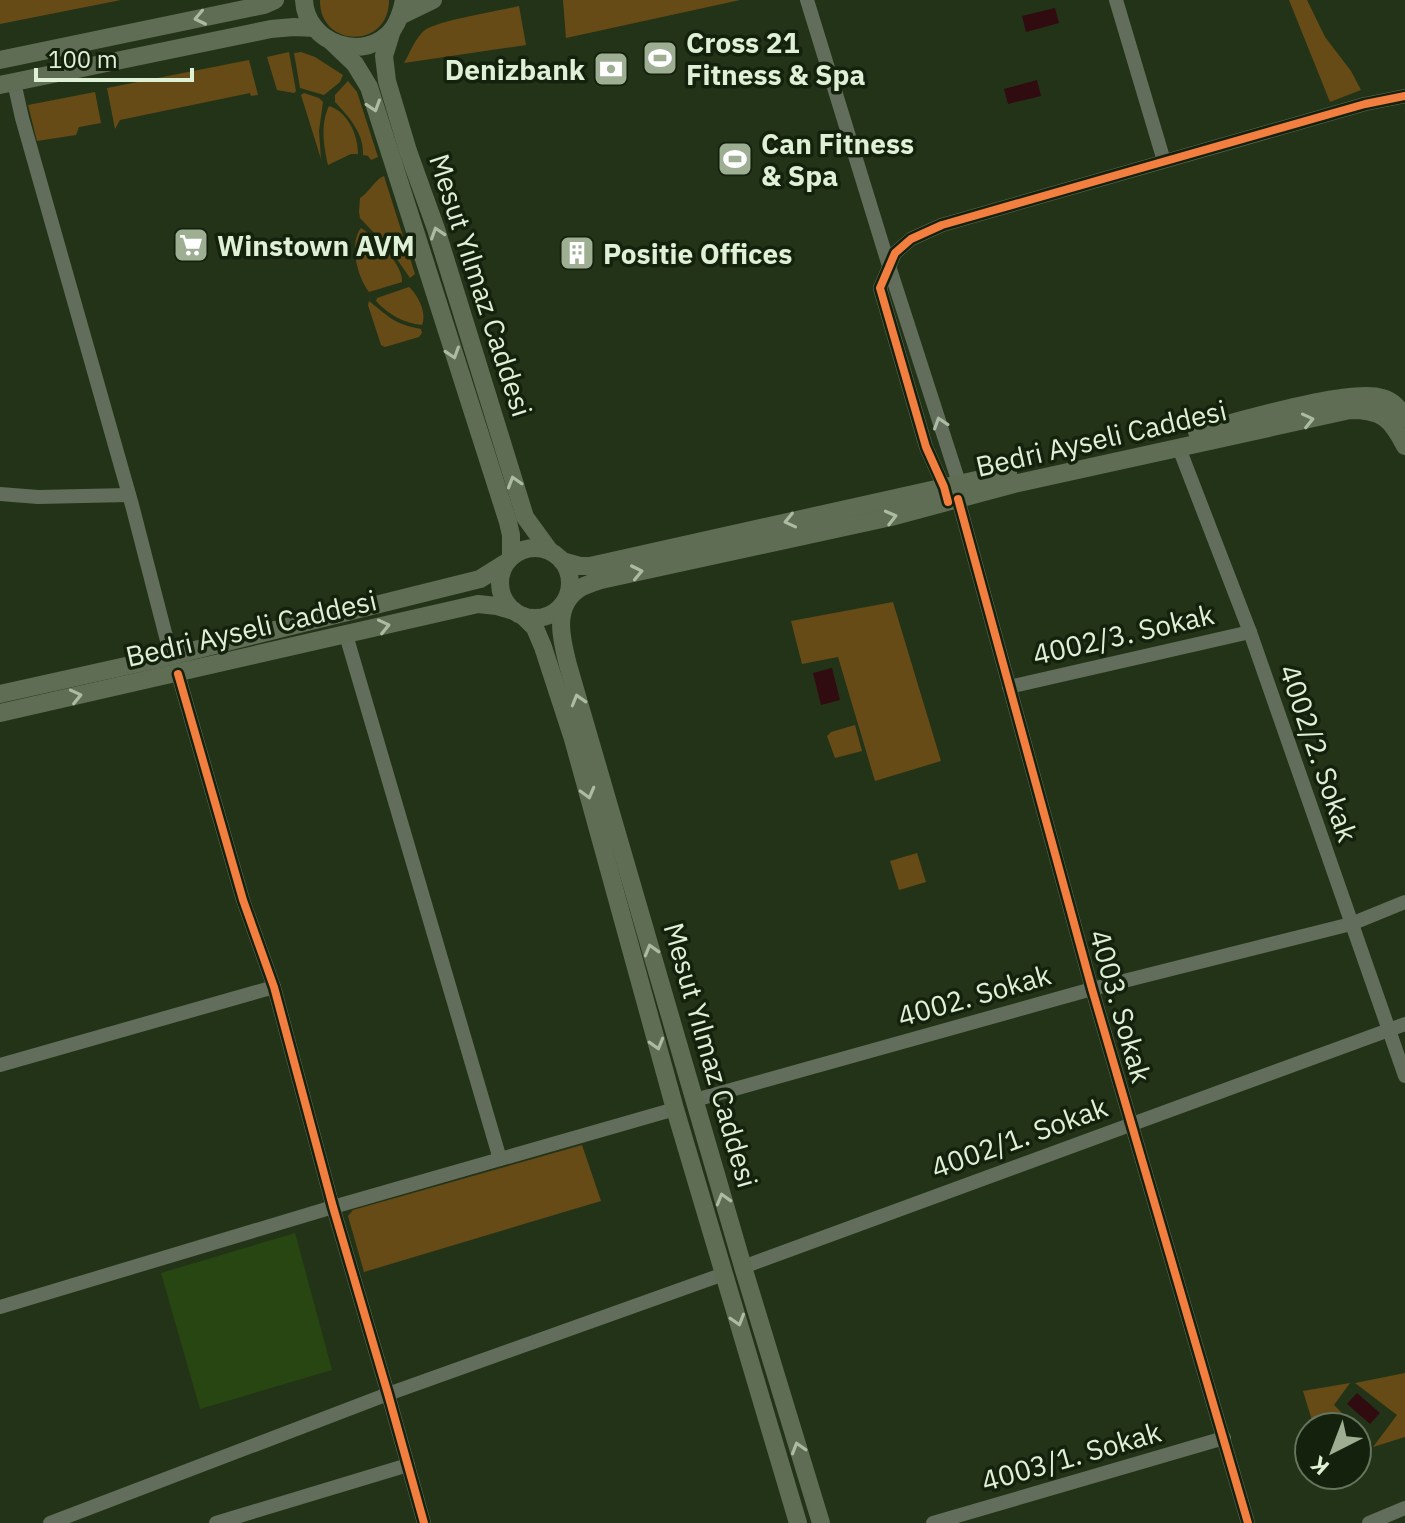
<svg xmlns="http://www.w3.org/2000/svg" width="1405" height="1523" viewBox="0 0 1405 1523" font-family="'IBM Plex Sans',sans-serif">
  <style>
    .built { fill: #284611 }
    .green { fill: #674b17 }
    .water { fill: #300b10 }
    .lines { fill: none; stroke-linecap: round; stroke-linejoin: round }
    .minor { stroke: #626e5b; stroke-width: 14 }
    .major { stroke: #5e6d54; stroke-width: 18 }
    .cycleway-casing { stroke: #14210d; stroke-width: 13 }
    .cycleway { stroke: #f27e40; stroke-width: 8 }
    .oneway { stroke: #abbca1 }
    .oneway2 { stroke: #acbca4 }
    .labels { text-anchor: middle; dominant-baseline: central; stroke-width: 7; stroke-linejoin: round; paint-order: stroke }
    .poi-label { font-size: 28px; font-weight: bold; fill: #def0d5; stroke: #14210d; text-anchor: start }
    .street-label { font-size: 28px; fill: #def0d5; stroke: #14210d }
  </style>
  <rect width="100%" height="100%" fill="#233318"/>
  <polygon class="built" points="295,1233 332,1370 200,1409 161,1273"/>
  <g class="green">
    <polygon points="0,0 121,0 0,24"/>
    <path d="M 320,0 L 389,0 C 389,50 319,48 320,0 Z"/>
    <polygon points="563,0 740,0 566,38"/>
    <polygon points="1289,0 1307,0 1325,37 1351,71 1361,90 1330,102"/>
    <path d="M 519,6 L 526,45 L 404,63 C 410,53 415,38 425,30 C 440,20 499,11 519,6 Z"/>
    <polygon points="289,52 296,91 294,93 277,90 267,57"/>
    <polygon points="301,52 315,57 343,75 340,82 324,95 300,88 294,53"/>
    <polygon points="249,60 258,95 251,96 250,93 120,120 115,129 107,88"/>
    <path d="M 348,81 L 357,92 L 378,157 L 371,160 L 368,156 L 363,155 C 364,133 349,117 335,102 L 335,95 Z"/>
    <polygon points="95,92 101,123 79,127 76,135 37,141 28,105"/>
    <polygon points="304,93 319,98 323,102 319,131 321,159 301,95"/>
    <path d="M 329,106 C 348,112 358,135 358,154 L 351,154 L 328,165 C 324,146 320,125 329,106 Z"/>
    <path d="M 384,176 L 415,274 L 410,278 L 392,252 L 360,218 L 359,212 L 360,198 C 370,192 374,180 384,176 Z"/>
    <path d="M 361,228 C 376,237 403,265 402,282 L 369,292 C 357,277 349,243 361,228 Z"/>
    <path d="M 409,287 C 418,295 427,313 422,325 C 403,323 388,314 376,301 L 377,298 Z"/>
    <path d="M 369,301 C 389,317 394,324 421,329 L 422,333 L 419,337 L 385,347 L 381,345 L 368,305 Z"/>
    <polygon points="893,602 941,761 875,781 838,657 802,664 791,621"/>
    <polygon points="855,725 862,751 835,758 827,736 831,732"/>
    <polygon points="917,853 926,882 899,890 890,861"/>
    <polygon points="582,1145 601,1201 364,1272 348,1216 353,1210"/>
    <polygon points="1405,1373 1405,1437 1373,1447 1397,1415 1355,1383"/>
    <polygon points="1350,1383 1334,1405 1356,1427 1314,1427 1303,1391"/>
  </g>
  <g class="water">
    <polygon points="1055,8 1059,23 1026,32 1022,16"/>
    <polygon points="1037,80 1041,96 1008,104 1004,89"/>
    <polygon points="832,668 840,700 821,705 813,673"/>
    <polygon points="1357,1393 1380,1413 1370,1424 1347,1404"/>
  </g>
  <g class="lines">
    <g class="minor">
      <polyline points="807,0 889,266 962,492"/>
      <polyline points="1116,0 1164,161"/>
      <polyline points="14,82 22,118 132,505 171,656"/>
      <polyline points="1179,448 1250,632 1405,1076"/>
      <polyline points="0,494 38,497 129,495"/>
      <polyline points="946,495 944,487 926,447 880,288 895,253 911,239 942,225 1365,104 1405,96"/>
      <polyline points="958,499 1092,989 1248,1523"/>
      <polyline points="346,635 500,1159"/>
      <polyline points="178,674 243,900 274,987 333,1207 388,1394 424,1523"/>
      <polyline points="1009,687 1250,632"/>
      <polyline points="0,1065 274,987"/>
      <polyline points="695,1100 1092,989 1351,924 1405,902"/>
      <polyline points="743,1267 1405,1024"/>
      <polyline points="0,1307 333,1207 675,1109"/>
      <polyline points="50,1523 388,1394 724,1274"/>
      <polyline points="216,1523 408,1465"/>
      <polyline points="933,1523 1224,1438"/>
      <polyline points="1369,1523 1405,1508"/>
    </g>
    <g class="major">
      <path d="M 304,0 C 306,44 365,64 393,29 C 399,20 402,10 404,0"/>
      <polyline points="400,16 433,0"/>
      <polyline points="392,30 384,56 387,81 408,151 436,229 525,517 549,550"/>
      <polyline points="332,42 355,64 369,87 508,522 511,535 511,556"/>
      <polyline points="0,60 264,5 275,0"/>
      <polyline points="0,85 271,29 294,27 315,28"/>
      <path d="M 1197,432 C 1235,423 1350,387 1382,398 C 1393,401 1399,408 1405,418"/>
      <circle cx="535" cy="583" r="35"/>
      <polyline points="562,561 580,566 590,566 1008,473"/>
      <polyline points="523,616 535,628 543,647 573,739 675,1109 798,1523"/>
      <polyline points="0,694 171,656 480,579 504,564"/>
      <polyline points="0,713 478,604 497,606 514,611"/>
      <path d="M 821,1523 L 743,1267 L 568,665 C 561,638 552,604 582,587 C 588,584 595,582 601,580 L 891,517 L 1014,484 L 1350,410 C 1382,410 1391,418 1405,446"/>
    </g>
    <defs>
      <g id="cycleway">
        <polyline points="958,499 1092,989 1248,1523"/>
        <polyline points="948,502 944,487 926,447 880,288 895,253 911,239 942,225 1365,104 1405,96"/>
        <polyline points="178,674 243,900 274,987 333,1207 388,1394 424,1523"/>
      </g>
    </defs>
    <use href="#cycleway" class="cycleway-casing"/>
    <use href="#cycleway" class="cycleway"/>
  </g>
  <defs><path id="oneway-chevron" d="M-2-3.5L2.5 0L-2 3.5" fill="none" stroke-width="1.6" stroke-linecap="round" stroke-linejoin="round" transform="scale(2)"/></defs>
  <g class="oneway">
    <use href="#oneway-chevron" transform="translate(200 18) rotate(168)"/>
    <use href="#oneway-chevron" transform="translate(374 106) rotate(72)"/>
    <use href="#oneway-chevron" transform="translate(437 233) rotate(-108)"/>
    <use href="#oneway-chevron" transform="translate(453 353) rotate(72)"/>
    <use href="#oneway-chevron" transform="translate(1308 420) rotate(-13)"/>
    <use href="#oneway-chevron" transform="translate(514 482) rotate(-107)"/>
    <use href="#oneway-chevron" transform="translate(891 517) rotate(-14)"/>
    <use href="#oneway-chevron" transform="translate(790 521) rotate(167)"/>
    <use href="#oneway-chevron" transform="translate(637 572) rotate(-12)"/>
    <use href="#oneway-chevron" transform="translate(384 626) rotate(-13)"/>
    <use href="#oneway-chevron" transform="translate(76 696) rotate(-13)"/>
    <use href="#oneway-chevron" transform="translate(578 700) rotate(-106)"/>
    <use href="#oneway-chevron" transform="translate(588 793) rotate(75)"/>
    <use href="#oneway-chevron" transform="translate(651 950) rotate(-106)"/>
    <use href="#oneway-chevron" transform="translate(657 1044) rotate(74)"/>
    <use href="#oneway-chevron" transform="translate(723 1199) rotate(-106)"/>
    <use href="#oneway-chevron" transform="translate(738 1320) rotate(73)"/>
    <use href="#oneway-chevron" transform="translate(798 1448) rotate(-107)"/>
  </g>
  <use class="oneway2" href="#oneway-chevron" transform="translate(940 423) rotate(-108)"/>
  <defs>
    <symbol id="stadium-square" viewBox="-11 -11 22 22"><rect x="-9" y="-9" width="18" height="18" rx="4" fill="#9dae93" stroke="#14210d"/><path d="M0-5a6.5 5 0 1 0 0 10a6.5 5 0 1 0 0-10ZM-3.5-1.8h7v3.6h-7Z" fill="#fff"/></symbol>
    <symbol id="bank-square" viewBox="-11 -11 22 22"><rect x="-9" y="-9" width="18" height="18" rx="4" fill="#9dae93" stroke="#14210d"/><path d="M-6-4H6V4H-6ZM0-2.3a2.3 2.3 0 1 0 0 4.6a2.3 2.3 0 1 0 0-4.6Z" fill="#fff"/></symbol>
    <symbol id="supermarket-square" viewBox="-11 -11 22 22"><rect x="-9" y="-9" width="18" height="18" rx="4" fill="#9dae93" stroke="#14210d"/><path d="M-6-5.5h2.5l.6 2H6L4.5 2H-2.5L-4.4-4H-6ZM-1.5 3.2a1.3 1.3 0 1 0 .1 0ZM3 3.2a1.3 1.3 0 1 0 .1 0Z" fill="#fff"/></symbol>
    <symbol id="building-square" viewBox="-11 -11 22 22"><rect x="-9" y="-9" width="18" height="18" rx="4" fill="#9dae93" stroke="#14210d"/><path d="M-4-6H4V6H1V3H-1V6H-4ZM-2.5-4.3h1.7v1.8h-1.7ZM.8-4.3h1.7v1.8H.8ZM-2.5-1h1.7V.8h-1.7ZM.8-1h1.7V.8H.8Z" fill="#fff"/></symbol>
  </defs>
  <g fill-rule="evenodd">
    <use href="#stadium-square" x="640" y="38" width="40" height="40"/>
    <use href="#bank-square" x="591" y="49" width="40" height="40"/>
    <use href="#stadium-square" x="715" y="139" width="40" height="40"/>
    <use href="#supermarket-square" x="171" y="225" width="40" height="40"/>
    <use href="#building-square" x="557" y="233" width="40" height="40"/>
  </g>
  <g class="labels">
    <g class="poi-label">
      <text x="686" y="42">Cross 21<tspan x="686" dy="32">Fitness &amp; Spa</tspan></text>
      <text x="585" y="69" text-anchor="end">Denizbank</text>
      <text x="761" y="143">Can Fitness<tspan x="761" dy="32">&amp; Spa</tspan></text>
      <text x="217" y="245">Winstown AVM</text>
      <text x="603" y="253">Positie Offices</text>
    </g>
    <g class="street-label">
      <text transform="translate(481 285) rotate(72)">Mesut Yılmaz Caddesi</text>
      <text transform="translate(1101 438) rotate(-13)">Bedri Ayseli Caddesi</text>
      <text transform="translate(251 628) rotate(-13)">Bedri Ayseli Caddesi</text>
      <text transform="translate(1123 634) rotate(-13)">4002/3. Sokak</text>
      <text transform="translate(1319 753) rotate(71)">4002/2. Sokak</text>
      <text transform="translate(974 995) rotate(-16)">4002. Sokak</text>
      <text transform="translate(1121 1006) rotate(74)">4003. Sokak</text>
      <text transform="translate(711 1055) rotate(74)">Mesut Yılmaz Caddesi</text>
      <text transform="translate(1019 1137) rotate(-20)">4002/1. Sokak</text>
      <text transform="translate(1071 1456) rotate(-16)">4003/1. Sokak</text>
    </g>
  </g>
  <g transform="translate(1333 1451) rotate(222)"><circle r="38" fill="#14210d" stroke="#65745d" stroke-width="2"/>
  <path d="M0-6L14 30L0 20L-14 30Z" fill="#9dae93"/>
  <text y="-12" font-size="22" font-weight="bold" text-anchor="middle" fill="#def0d5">K</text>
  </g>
  <path d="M36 68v12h156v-12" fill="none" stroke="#def0d5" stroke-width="4"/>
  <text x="48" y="68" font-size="24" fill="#def0d5" stroke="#14210d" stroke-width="6" paint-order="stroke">100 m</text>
</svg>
